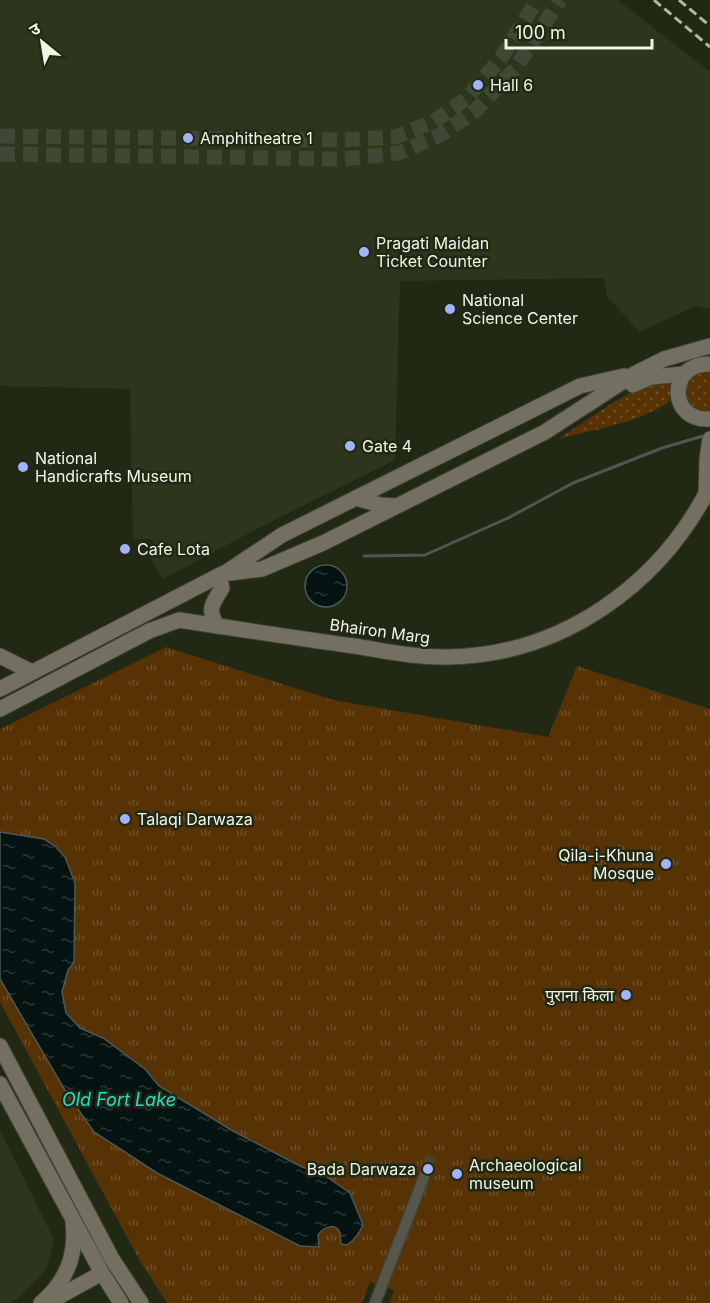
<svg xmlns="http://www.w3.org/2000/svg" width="710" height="1303" viewBox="0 0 710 1303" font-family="Inter,'Noto Sans Devanagari',sans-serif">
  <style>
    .built { fill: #2d351c }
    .grass { fill: url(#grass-dots) }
    .park { fill: url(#park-tufts) }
    .water { fill: url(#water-ripples); stroke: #4c5852; stroke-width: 1.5 }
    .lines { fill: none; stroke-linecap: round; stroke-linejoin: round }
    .stream { stroke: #4c5852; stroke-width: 3 }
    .street-tunnel { stroke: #404734; stroke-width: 10; stroke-dasharray: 10 5; stroke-linecap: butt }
    .secondary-tunnel { stroke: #404734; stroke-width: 15; stroke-dasharray: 15 8; stroke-linecap: butt }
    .street-casing { stroke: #3e4532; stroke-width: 13 }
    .secondary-casing { stroke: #3e4532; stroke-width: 17 }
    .street { stroke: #58554b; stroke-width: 10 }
    .secondary { stroke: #747061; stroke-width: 15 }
    .rail { stroke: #b2b7a8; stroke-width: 3; stroke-dasharray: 9 4.5; stroke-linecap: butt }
    .poi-dot { fill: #a1b3fd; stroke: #212814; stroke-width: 2 }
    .labels { text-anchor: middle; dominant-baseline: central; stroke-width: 5; stroke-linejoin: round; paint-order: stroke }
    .poi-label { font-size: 16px; fill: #f0f5e8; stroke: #212814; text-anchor: start }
    .street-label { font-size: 16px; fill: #f0f5e8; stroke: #212814 }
    .water-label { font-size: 18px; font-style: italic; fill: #21dfcd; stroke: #212814 }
  </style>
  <defs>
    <pattern id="grass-dots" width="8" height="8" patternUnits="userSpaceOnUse" patternTransform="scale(1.5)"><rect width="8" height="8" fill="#573205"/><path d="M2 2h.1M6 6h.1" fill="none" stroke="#6f5029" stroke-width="1.8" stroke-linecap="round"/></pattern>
    <pattern id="park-tufts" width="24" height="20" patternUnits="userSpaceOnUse" patternTransform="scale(1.5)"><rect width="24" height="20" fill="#573205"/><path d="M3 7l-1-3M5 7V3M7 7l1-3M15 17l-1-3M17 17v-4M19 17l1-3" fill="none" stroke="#6f5029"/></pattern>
    <pattern id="water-ripples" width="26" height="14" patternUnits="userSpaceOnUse" patternTransform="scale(1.5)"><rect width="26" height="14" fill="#051412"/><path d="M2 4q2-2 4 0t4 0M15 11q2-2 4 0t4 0" fill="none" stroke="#2a3734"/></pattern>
  </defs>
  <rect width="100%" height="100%" fill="#212814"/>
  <g class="built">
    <polygon points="0,0 618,0 710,72 710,307 707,309 696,306 639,332 607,296 604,278 400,281 395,460 274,520 163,579 150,557 153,539 133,539 130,389 0,386"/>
    <polygon points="0,1130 54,1240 46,1270 17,1299 8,1303 0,1303"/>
  </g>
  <g class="grass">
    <path d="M 710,371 L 710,412 C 686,412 675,384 696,373 C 699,372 706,372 710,371 Z"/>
    <path d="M 673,381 L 669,402 C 636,424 595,429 558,439 L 617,400 L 653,382 Z"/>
  </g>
  <polygon class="park" points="166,647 333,700 548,737 577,666 710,709 710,1303 389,1303 394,1290 370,1282 362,1303 167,1303 140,1261 0,1002 0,729"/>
  <g class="water">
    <circle cx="326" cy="586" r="21"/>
    <path d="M 0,832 L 44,839 L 55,846 L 65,857 L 75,883 L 74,962 L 68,970 L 62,992 L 66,1013 L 80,1028 L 103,1038 L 145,1069 L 159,1086 L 233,1131 L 300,1166 L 327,1177 L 350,1193 L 363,1225 C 359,1234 355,1240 347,1245 L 341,1244 C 340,1240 341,1236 340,1233 C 335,1221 323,1228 318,1235 L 319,1247 L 300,1246 L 157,1173 L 94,1132 L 66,1092 L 0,979 Z"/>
  </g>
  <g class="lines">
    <polyline class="stream" points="364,556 425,555 508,518 573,483 662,448 703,436"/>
    <polyline class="street-tunnel" points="424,1177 431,1157"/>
    <g class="secondary-tunnel">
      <polyline points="0,136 343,140 395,137 433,122 466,99 501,58 537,0"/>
      <polyline points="0,154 344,159 399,153 440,135 475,111 515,69 560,0"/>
    </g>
    <defs>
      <polyline id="street" points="375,1303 424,1177"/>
      <g id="secondary">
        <path d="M 710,364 C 667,363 668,422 710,419"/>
        <polyline points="633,385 651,377 684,374"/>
        <polyline points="706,495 707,459 710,439"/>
        <polyline points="356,498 380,505 396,506"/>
        <polyline points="225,573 282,535 580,386 624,376"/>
        <path d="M 217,626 C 207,608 212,605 222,588 L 219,576"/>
        <polyline points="0,656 32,672"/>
        <polyline points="0,689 222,574 262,569 323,543 545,432 636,373 664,359 710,346"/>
        <path d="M 0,709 L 149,631 L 179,620 C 237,629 296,638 354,646 C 386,651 417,658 449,657 C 562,655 660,585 710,486"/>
        <polyline points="0,1046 112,1259 141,1303"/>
        <polyline points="0,1084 102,1273 121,1303"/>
        <polyline points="49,1302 102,1273"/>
        <path d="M 41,1303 C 66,1282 77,1255 73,1223"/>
      </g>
    </defs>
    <use href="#street" class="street-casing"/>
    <use href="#secondary" class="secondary-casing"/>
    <use href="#street" class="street"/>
    <use href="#secondary" class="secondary"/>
    <g class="rail">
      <polyline points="654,0 710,47"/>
      <polyline points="679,0 710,26"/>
    </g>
  </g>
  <g class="poi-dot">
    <circle cx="478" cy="85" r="6"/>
    <circle cx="188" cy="138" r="6"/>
    <circle cx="364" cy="252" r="6"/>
    <circle cx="450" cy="309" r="6"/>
    <circle cx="350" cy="446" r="6"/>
    <circle cx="23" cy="467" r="6"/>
    <circle cx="125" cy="549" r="6"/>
    <circle cx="125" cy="819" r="6"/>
    <circle cx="666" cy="864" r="6"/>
    <circle cx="626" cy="995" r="6"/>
    <circle cx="428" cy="1169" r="6"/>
    <circle cx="457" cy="1174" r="6"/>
  </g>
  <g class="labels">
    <g class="poi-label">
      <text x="490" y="85">Hall 6</text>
      <text x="200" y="138">Amphitheatre 1</text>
      <text x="376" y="243">Pragati Maidan<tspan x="376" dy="18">Ticket Counter</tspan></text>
      <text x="462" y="300">National<tspan x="462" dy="18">Science Center</tspan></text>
      <text x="362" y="446">Gate 4</text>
      <text x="35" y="458">National<tspan x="35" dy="18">Handicrafts Museum</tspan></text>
      <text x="137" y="549">Cafe Lota</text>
      <text x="137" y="819">Talaqi Darwaza</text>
      <text x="654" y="855" text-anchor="end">Qila-i-Khuna<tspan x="654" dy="18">Mosque</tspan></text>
      <text x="614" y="995" text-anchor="end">पुराना किला</text>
      <text x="469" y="1165">Archaeological<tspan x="469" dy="18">museum</tspan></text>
      <text x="416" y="1169" text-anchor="end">Bada Darwaza</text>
    </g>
    <g class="street-label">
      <text transform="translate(380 631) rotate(8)">Bhairon Marg</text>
    </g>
    <g class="water-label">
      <text x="119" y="1099">Old Fort Lake</text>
    </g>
  </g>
  <g transform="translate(42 42) rotate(330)" stroke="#212814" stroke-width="4.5" paint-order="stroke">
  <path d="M0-4.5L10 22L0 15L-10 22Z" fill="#f0f5e8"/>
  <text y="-9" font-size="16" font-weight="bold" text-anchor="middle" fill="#f0f5e8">उ</text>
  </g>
  <path d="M506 39v9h146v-9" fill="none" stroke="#f0f5e8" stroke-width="3"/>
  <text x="515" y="39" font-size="18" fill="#f0f5e8" stroke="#212814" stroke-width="4.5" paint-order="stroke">100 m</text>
</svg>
